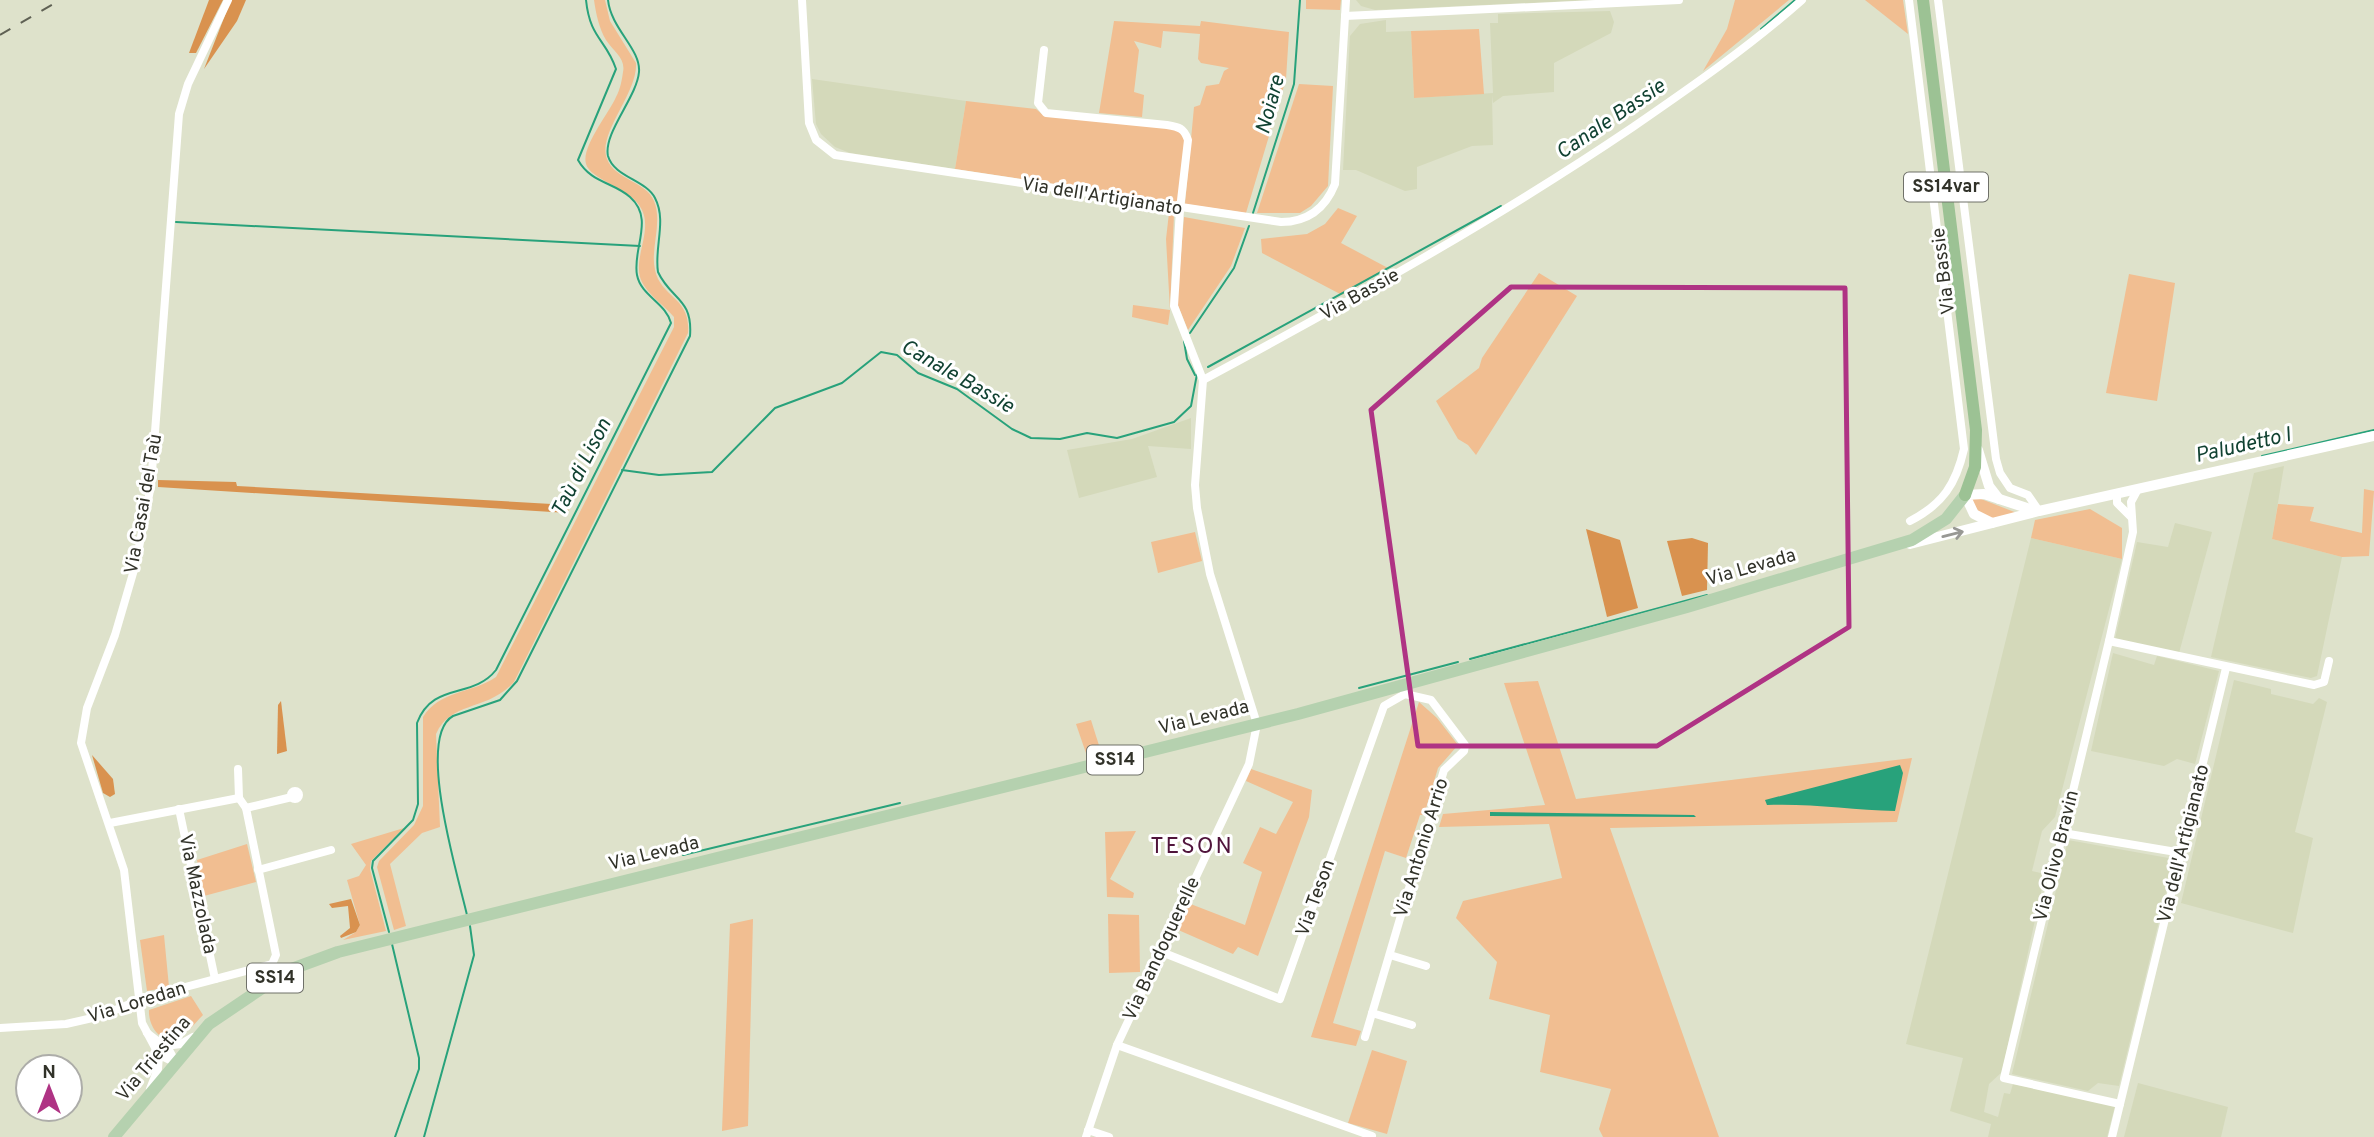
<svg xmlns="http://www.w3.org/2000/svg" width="2374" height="1137" viewBox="0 0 2374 1137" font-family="Overpass,sans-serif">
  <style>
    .built { fill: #d4d9ba }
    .green { fill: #f1be91 }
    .forest { fill: #d9924f }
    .water { fill: #28a27b }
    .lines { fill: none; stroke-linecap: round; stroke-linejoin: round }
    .stream { stroke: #28a27b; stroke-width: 2 }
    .minor { stroke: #fff; stroke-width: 8 }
    .secondary { stroke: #fff; stroke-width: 10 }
    .primary { stroke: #b5d1af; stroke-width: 12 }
    .trunk { stroke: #9cc294; stroke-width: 12 }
    .rail { stroke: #5f6154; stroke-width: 2; stroke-dasharray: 12 12; stroke-linecap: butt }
    .oneway { stroke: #989894 }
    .marked { fill: none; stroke: #af3384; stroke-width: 5; stroke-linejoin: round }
    .labels { text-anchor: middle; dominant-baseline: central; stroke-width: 6; stroke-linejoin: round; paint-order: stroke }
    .shield { fill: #fff; stroke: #6f7069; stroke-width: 2 }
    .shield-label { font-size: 18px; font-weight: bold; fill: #313229 }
    .street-label { font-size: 19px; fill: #313229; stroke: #fff }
    .water-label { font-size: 21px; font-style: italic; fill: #114232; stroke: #fff }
    .quarter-label { font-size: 23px; letter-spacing: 2px; fill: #50143b; stroke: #fff }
  </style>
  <rect width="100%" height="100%" fill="#dee2cb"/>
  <g class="built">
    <polygon points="1356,0 1592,0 1375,10 1361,6"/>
    <polygon points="1610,11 1614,22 1611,33 1554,63 1554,92 1503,96 1493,103 1492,95 1493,145 1472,146 1417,167 1417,189 1405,191 1356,170 1343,170 1350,36 1360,24 1386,20 1386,32 1411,31 1414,98 1493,93 1490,23 1498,23 1498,14"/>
    <polygon points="812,79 966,101 955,169 850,153 835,147 821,134 816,124"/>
    <polygon points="1191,418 1191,449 1148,446 1157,477 1079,498 1067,450 1132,439"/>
    <polygon points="2284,466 2272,539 2342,557 2317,676 2311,678 2211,657 2254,473"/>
    <polygon points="2175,523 2212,532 2179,653 2115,639 2137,542 2168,547"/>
    <polygon points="2031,538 2122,559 2055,817 2042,831 2032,871 2045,874 2002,1072 1989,1084 1984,1112 1998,1117 2004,1093 2010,1094 2013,1084 2115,1106 2107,1137 1988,1137 1991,1124 1950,1111 1963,1058 1906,1044"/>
    <polygon points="2113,653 2154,665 2157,656 2219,671 2195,764 2177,759 2164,766 2091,751"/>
    <polygon points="2234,680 2271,689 2271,694 2313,704 2319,698 2327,702 2295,832 2313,838 2293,933 2181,903"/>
    <polygon points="2068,840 2174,859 2119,1086 2098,1083 2088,1091 2012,1074"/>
    <polygon points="2138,1083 2228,1107 2221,1137 2124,1137"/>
  </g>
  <g class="green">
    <path d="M 594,0 L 605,0 L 610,21 L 636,63 C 638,93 597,133 607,159 C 615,180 646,181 654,201 C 663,223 650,248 655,270 C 661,298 691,297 688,333 L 514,682 C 487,712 452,700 436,734 L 440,827 L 422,833 L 390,864 L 406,926 L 394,930 L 377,867 L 379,861 L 414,825 L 423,806 L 423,717 C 440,690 471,694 496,677 L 674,327 L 674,317 C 665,306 644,292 640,277 C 634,254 655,227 639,205 C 628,188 590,179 586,164 C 581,147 609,113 616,97 C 620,90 622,80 623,72 C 626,58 613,51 606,40 C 599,28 596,14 594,0 Z"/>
    <polygon points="1306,0 1341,0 1340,10 1306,9"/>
    <polygon points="1735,0 1789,0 1703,71 1727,29"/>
    <polygon points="1865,0 1903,0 1908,34"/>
    <polygon points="1114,21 1200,26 1201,21 1289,32 1286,79 1246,213 1185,204 1194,107 1200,105 1206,86 1219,84 1224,71 1229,68 1201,63 1198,59 1200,34 1163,31 1161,48 1134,41 1139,50 1134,92 1144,95 1142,117 1099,113"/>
    <polygon points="1479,29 1484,94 1414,98 1411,31"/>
    <polygon points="1299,84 1333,86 1328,186 1311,206 1300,213 1257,213"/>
    <polygon points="966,101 1036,109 1043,115 1178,129 1185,139 1179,203 955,169"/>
    <polygon points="1338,208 1357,216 1341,243 1388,268 1342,295 1262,253 1261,239 1307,234 1325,224"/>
    <polygon points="1169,213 1174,214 1170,311 1168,325 1132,317 1133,305 1170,310 1166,239"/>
    <polygon points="1184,217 1245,228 1231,266 1188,330 1177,303"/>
    <polygon points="1539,273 1577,296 1476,455 1468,445 1458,439 1436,401 1479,368 1482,358"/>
    <polygon points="2129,274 2175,283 2157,401 2106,393"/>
    <polygon points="2364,489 2374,491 2369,556 2342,557 2272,539 2278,504 2314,507 2310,521 2362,533"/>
    <polygon points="1976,497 2017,513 1997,520 1983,518 1970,499"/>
    <polygon points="2090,509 2122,528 2122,559 2031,538 2035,520"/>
    <polygon points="1195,532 1202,561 1158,573 1151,542"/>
    <polygon points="1538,681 1576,799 1912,758 1897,822 1610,828 1719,1137 1603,1137 1599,1129 1611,1089 1540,1072 1550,1015 1489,999 1497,962 1456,918 1463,901 1562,878 1549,824 1439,827 1443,814 1545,805 1504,683"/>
    <polygon points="1419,702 1437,718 1458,745 1438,768 1424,815 1420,815 1406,858 1385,851 1333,1023 1361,1031 1356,1046 1311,1037"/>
    <polygon points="1091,720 1102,755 1088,759 1076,724"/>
    <polygon points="1251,769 1312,790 1309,817 1258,956 1238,947 1233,954 1176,929 1188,903 1245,925 1262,872 1243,863 1260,827 1276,834 1293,802 1246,781"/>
    <polygon points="404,828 371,861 370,869 386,931 343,940 356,932 360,925 347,880 359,876 366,865 351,844"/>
    <polygon points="1136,831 1110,879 1134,893 1133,898 1107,897 1105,832"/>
    <polygon points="247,844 256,882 204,896 197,860"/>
    <polygon points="1108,914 1139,915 1140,972 1109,973"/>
    <polygon points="753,919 748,1126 722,1131 730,924"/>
    <polygon points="164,935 169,987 147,991 140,940"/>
    <path d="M 191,996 L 203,1015 C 195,1023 186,1035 176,1038 C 159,1044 148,1024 149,1010 Z"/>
    <polygon points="1372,1050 1407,1061 1387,1134 1348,1123"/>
  </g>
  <g class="forest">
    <polygon points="209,0 223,0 196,53 189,53"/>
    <polygon points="231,0 246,0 237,21 204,69"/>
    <polygon points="158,480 236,482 237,486 569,505 568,513 158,487"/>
    <polygon points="1586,529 1620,540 1638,608 1607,617"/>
    <polygon points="1692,538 1708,543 1707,590 1682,596 1667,541"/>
    <polygon points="281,701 287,751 277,754 278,705"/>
    <polygon points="92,755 113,779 115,794 110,797 103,793"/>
    <polygon points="351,899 360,925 356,932 341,938 340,936 350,928 348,906 332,908 329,904"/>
  </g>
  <g class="water">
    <path d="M 1900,765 L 1903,773 L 1895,811 C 1854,810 1807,803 1767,805 L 1765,800 Z"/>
    <polygon points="1490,812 1694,815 1696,817 1490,816"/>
  </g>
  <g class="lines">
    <g class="stream">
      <polyline points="1761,29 1795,0"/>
      <polyline points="1253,213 1294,84 1300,0"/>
      <polyline points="176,222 640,246"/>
      <polyline points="1190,333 1234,268 1249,226"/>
      <polyline points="1184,341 1187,359 1195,375"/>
      <polyline points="1208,367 1501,206"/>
      <polyline points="2262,456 2374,430"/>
      <polyline points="622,470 659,475 712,472 775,408 842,383 881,352 897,355 918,373 957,389 1012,429 1031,438 1060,439 1087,433 1117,438 1174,422 1191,406 1197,374"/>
      <polyline points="1470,659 1707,595"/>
      <polyline points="1359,688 1458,662"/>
      <polyline points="683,855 900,803"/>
      <path d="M 467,915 C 459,879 415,737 453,716 L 500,700 L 517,681 L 690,336 C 693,298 671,300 658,272 C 654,247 667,221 655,198 C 646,180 614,177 608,156 C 603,133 637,97 639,72 C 641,49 611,29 608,0"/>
      <path d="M 389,932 L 372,868 L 373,861 L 413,820 L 418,804 L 417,723 C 433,681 472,700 496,670 L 671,323 C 666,303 641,296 637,275 C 632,249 655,219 630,197 C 613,182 591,183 578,160 L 616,69 C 606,39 590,39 586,0"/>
      <polyline points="392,944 419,1058 419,1069 395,1137"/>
      <polyline points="424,1137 474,955 470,926"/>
    </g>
    <g class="minor">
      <path d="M 802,0 L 809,123 L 816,140 L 835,155 L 1281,222 C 1307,222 1325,209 1335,184 L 1346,0"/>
      <path d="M 1909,0 L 1964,449 C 1956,484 1943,504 1910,521"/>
      <polyline points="1938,0 1996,459 2000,473 2010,488 2028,495 2039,511"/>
      <polyline points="1345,16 1679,0"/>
      <path d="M 1044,50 L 1038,103 L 1046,113 L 1167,125 C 1179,127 1184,128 1188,140 L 1180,209 L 1174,306 L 1203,380 L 1195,485 L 1197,508 L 1210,574 L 1257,724 L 1249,764 L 1117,1045 L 1086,1137"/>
      <path d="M 1203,380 C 1350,301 1494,221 1633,127 C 1691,87 1749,47 1802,0"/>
      <polyline points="2117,494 2117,503 2131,517"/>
      <polyline points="2109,641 2314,685 2324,682 2329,661"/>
      <polyline points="238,769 239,798"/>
      <circle cx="295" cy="795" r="4"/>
      <polyline points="246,808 292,797"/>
      <polyline points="179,809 215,979"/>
      <polyline points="110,823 239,798"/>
      <polyline points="2063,833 2182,853"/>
      <polyline points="258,870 331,850"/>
      <polyline points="1159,951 1280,999 1384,706 1405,694 1404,685"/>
      <polyline points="1390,955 1426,966"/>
      <polyline points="1372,1013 1412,1025"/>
      <polyline points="0,1028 66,1024 101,1016 144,998 272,964 276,955 246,808 239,798"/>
      <polyline points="147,1033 169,1050 176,1063"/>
      <polyline points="1365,1037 1444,770 1464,751 1465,745 1431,700 1405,694"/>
      <polyline points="1117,1045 1372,1136"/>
      <polyline points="165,1046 181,1044 193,1037"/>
      <polyline points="176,1063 159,1055 142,1023 124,870 81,743 87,708 115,635 136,563 151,485 179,114 188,84 228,0"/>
      <polyline points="150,1089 158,1069 159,1055"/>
      <polyline points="2120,1104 2004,1078 2109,641 2133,532 2131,502 2138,489"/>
      <polyline points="1088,1130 1109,1137"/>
      <polyline points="2112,1137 2226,668"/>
    </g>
    <g class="secondary">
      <polyline points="1978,450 1989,486 1999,499"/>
      <polyline points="1992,523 1974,514 1965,495 1984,494 2033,510"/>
      <polyline points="1910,544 2039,511 2374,436"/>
    </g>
    <polyline class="primary" points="114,1137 209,1024 289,970 338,952 1298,714 1687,607 1912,540 1946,519 1965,495"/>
    <polyline class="trunk" points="1923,0 1976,430 1975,467 1965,495"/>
    <polyline class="rail" points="0,35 60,0"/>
  </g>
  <defs><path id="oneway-shaft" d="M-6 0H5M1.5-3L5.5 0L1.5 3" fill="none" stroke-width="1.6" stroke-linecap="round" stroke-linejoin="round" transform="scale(1.75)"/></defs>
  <use class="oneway" href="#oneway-shaft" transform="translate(1953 534) rotate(-14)"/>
  <path class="marked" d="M 1511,287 L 1845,288 L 1849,627 L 1657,746 L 1418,746 L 1371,410 Z"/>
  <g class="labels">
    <g class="shield">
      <rect x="1904" y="172.5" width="84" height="29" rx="5"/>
      <rect x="1087" y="745.5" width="56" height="29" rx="5"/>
      <rect x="247" y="963.5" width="56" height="29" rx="5"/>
    </g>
    <g class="shield-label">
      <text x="1946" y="187">SS14var</text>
      <text x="1115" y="760">SS14</text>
      <text x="275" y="978">SS14</text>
    </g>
    <g class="street-label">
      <text transform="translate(1102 197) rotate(9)">Via dell'Artigianato</text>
      <text transform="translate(1944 271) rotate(-97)">Via Bassie</text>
      <text transform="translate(1360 295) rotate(-29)">Via Bassie</text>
      <text transform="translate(144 504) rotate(-80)">Via Casai del Taù</text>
      <text transform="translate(1751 568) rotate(-16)">Via Levada</text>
      <text transform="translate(1204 718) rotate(-14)">Via Levada</text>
      <text transform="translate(2184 844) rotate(-76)">Via dell'Artigianato</text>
      <text transform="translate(1422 848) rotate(-73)">Via Antonio Arrio</text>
      <text transform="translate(654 854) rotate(-14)">Via Levada</text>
      <text transform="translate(2057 856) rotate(-76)">Via Olivo Bravin</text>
      <text transform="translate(197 894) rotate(78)">Via Mazzolada</text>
      <text transform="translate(1316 898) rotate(-70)">Via Teson</text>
      <text transform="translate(1162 949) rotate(-65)">Via Bandoquerelle</text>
      <text transform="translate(137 1003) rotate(-17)">Via Loredan</text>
      <text transform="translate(154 1059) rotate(-50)">Via Triestina</text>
    </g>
    <g class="water-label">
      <text transform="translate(1271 105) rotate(-75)">Noiare</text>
      <text transform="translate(1611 120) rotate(-34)">Canale Bassie</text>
      <text transform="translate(957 377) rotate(30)">Canale Bassie</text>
      <text transform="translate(2243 446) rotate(-13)">Paludetto I</text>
      <text transform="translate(582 468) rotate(-63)">Taù di Lison</text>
    </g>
    <g class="quarter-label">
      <text x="1192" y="847">TESON</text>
    </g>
  </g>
  <g transform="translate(49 1088)"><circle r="33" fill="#ffffff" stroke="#adada9" stroke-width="2"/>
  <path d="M0-5L12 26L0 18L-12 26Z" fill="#af3384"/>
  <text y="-10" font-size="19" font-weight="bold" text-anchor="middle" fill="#313229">N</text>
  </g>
</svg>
